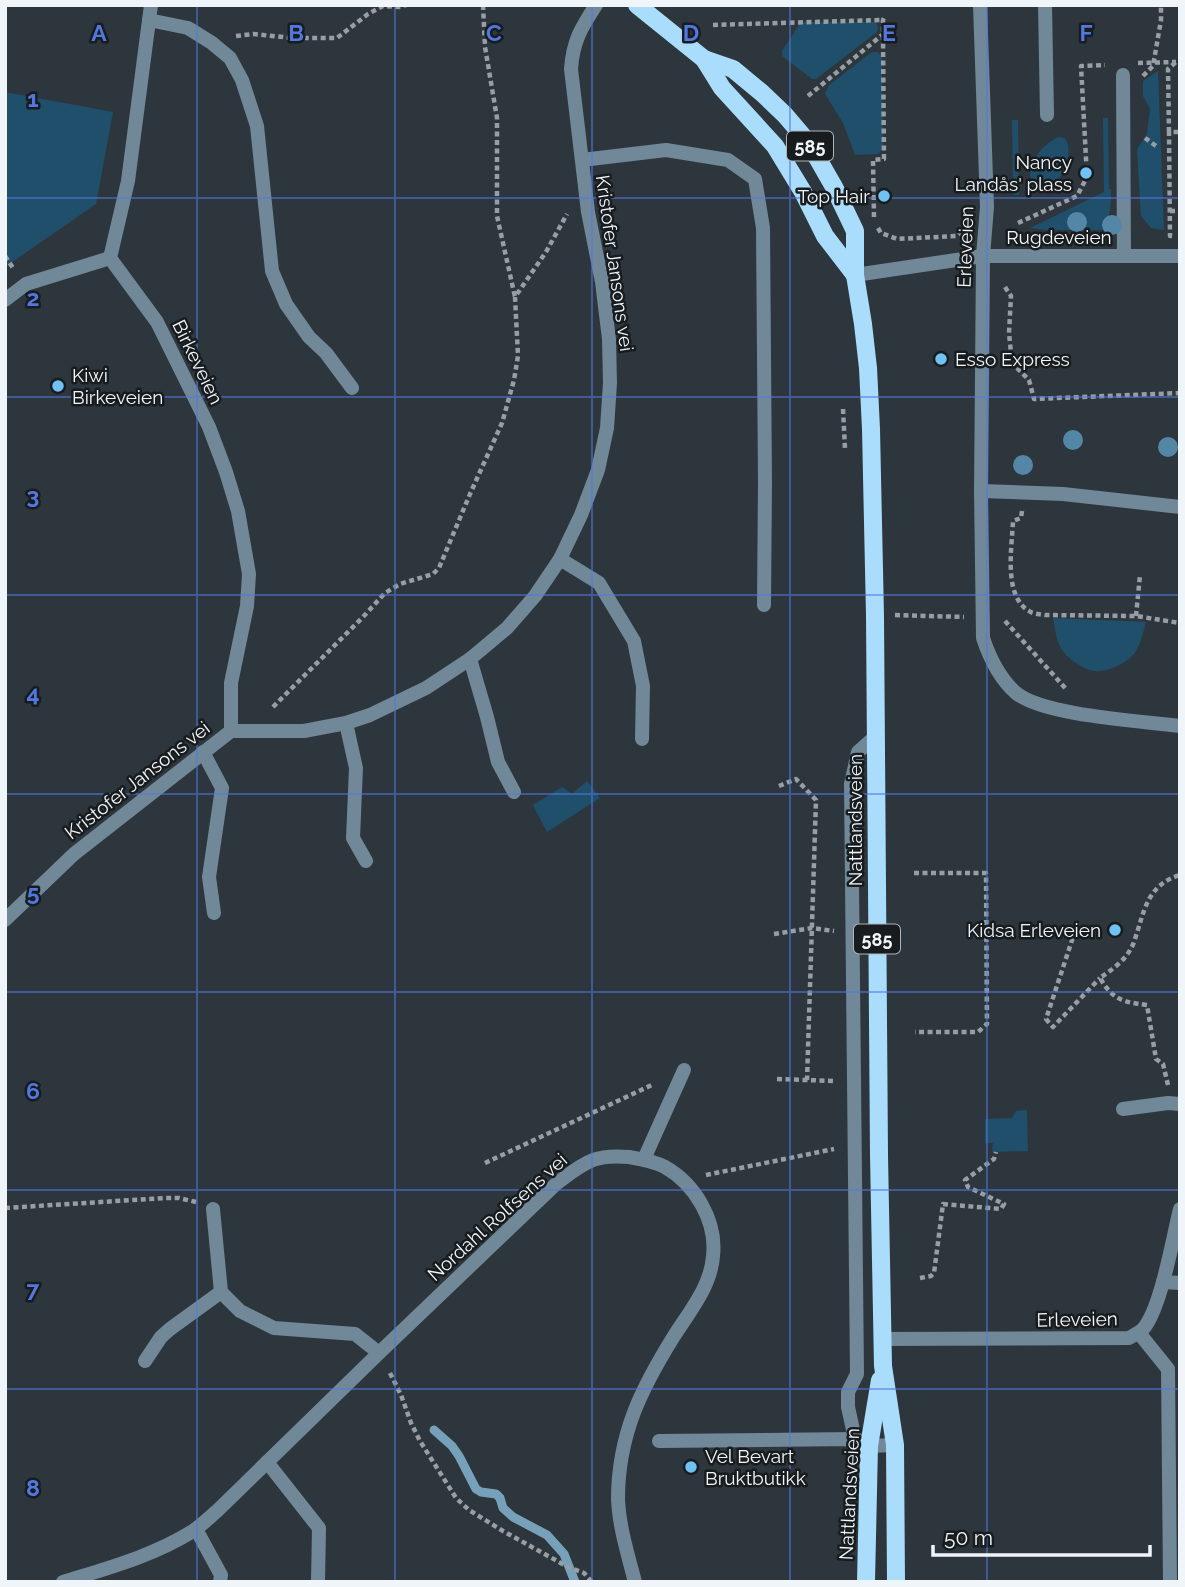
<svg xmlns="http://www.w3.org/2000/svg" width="1185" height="1587" viewBox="0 0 1185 1587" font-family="Raleway,sans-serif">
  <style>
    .green { fill: #1f4f6b }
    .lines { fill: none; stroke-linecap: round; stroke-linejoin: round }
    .stream { stroke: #77a0ba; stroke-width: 9 }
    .path { stroke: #979fa4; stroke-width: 4.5; stroke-dasharray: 5 3.5; stroke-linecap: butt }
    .lane { stroke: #708898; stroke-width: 14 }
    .street { stroke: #708898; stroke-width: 14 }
    .primary { stroke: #aadcfc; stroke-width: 18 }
    .tree { fill: #5486a6 }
    .grid { fill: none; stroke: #5278e0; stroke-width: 2; stroke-opacity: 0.55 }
    .poi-dot { fill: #70c2f4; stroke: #181c1f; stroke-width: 2.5 }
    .labels { text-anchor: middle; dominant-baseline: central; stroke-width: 5; stroke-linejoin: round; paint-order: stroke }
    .shield { fill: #181c1f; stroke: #aeb4b8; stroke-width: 2 }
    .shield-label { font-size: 18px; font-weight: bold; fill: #eff5f9 }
    .poi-label { font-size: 19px; fill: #eff5f9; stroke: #181c1f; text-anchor: end }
    .street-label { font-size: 19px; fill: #eff5f9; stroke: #181c1f }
    .grid-label { font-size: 23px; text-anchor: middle; font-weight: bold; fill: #5278e0; stroke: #181c1f; stroke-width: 5; stroke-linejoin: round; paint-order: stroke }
  </style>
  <rect width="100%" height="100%" fill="#2d363c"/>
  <g class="green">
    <polygon points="801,22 876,22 878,27 877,32 816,79 812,79 782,56 782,51"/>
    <polygon points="872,52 878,52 882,57 883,148 878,154 855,155 843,123 825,94 829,85"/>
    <polygon points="1158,71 1164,230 1151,228 1141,216 1139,185 1137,149 1147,134 1150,109 1143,96 1143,81"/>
    <polygon points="5,92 113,112 96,204 5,267"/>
    <path d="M 1103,118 L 1108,118 L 1109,189 L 1111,189 C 1111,205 1111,217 1102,230 L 1045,230 L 1030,228 L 1104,192 Z"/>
    <polygon points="1012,120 1018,120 1019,195 1013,195"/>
    <path d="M 1058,137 L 1065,138 C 1079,159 1048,210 1030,176 C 1031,158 1043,145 1058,137 Z"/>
    <path d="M 1053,618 L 1146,622 C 1143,633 1140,649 1131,657 C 1124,664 1110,670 1100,671 C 1088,673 1069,660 1062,650 C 1056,641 1055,628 1053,618 Z"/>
    <polygon points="587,781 600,798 547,832 533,805 562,787 572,794"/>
    <polygon points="1027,1110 1028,1151 992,1152 993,1143 985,1143 985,1119 1012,1118 1016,1111"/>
  </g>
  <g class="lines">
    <polyline class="stream" points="434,1430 452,1446 459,1456 476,1489 481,1492 496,1494 500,1498 503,1508 513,1517 547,1535 564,1554 575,1582"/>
    <g class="path">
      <polyline points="483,5 485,47 497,118 497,216 515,297"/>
      <polyline points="713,25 883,20"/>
      <polyline points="236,36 253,34 292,38 337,38 368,14 383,6 401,7 406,5"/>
      <polyline points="1138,63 1176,62"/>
      <polyline points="1143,76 1153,66 1161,20 1161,5"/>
      <polyline points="808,96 882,35"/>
      <polyline points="1169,132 1168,69 1176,62 1180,62"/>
      <polyline points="1145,138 1156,146"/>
      <polyline points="1170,211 1180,211"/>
      <polyline points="874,217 873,160 884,159 883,35 883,20 884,18"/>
      <polyline points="1018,223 1077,196 1087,177 1081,66 1105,65"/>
      <polyline points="878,228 881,233 897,239 957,236 964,230"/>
      <polyline points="1172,236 1170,236 1169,132 1180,132"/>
      <polyline points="5,256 13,268"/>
      <polyline points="1005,287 1011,296 1009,333 1012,363 1029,380 1034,399 1180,393"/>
      <polyline points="843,409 845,449"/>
      <path d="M 1022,511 L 1021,518 L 1013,521 C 1012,547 1003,596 1029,611 C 1033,614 1039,614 1045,615 L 1136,616 L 1180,623"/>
      <polyline points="895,615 964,617"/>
      <polyline points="1136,616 1140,575"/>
      <polyline points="1005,621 1067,690"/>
      <polyline points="273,707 363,617 385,593 400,584 433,574 439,568 470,494 502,423 514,380 518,356 515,297 546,252 567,214"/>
      <polyline points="779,786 796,779 816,800 807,1080"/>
      <polyline points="914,873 986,873 987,1024 978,1032 915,1032"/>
      <polyline points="1078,922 1046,1019 1053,1027 1100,978"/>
      <polyline points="774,934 812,928 834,931"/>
      <polyline points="777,1079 834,1081"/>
      <path d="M 1168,1085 L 1163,1064 L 1156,1059 L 1147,1005 C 1123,1002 1113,1000 1100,978 C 1111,970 1125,961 1131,948 C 1134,944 1135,938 1137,933 C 1145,906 1150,884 1180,875"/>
      <polyline points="485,1163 654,1084"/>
      <polyline points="706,1175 834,1149"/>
      <polyline points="5,1208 165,1198 179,1198 196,1202"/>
      <polyline points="920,1278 931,1276 934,1273 943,1204 1001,1209 1004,1204 968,1187 965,1180 994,1159 996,1152"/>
      <polyline points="390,1373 401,1395 411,1423 420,1441 456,1498 469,1510 503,1531 568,1567 584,1573 592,1582"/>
    </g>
    <g class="lane">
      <polyline points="1045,5 1047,115"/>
      <polyline points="149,20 188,28 212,43 230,58 242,80 257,126 272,271 286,304 309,337 326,353 352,388"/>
      <polyline points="1123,75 1124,256"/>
      <polyline points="981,491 1063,494 1180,507"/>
      <polyline points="560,559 599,583 634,641 643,686 642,739"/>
      <polyline points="470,659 487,717 498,762 514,792"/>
      <polyline points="346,723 356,768 353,838 366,861"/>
      <polyline points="203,752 222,788 209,877 214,913"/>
      <polyline points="1123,1109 1168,1103 1180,1104"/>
      <polyline points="644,1159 684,1070"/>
      <polyline points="1163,1282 1180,1283"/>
      <polyline points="1139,1333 1168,1369 1170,1582"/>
      <polyline points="145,1361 161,1337 170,1329 221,1292"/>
      <polyline points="855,1439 848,1407 848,1392 857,1374 851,784 858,752 876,736"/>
      <polyline points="659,1441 855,1439 869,1446 895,1445"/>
      <polyline points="267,1462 319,1528 318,1582"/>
      <polyline points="196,1529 221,1575 220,1582"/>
    </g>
    <g class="street">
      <polyline points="151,5 128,181 110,258 157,322 209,427 226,472 238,511 249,574 247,606 231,683 231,731"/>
      <path d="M 980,5 L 987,207 L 983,256 L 981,491 L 983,638 C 990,659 999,678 1016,693 C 1044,716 1142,721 1180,726"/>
      <polyline points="582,160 666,150 728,160 755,179 763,228 765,482 764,605"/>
      <polyline points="855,275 983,256 1180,256"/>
      <polyline points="5,300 26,284 110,258"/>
      <path d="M 5,920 L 74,854 L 231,731 L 304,731 L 346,723 L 370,715 L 426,688 L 470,659 L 507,628 L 535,596 L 560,559 L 581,515 L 598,470 L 607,428 L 610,383 L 609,339 L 602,282 L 588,212 L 571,69 C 573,41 581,28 596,5"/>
      <polyline points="213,1209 221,1292 240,1311 274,1328 355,1334 379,1353"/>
      <path d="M 882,1339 L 1129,1338 C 1134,1335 1139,1333 1143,1329 C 1161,1309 1173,1237 1180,1209"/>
      <path d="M 63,1582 C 108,1568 153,1556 193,1531 C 202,1525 210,1517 218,1510 L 379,1353 L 557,1183 C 568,1175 580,1165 593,1160 C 604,1156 618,1156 629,1157 C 641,1159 654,1161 665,1167 C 695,1184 717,1221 713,1256 C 711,1286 690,1311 674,1336 C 641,1389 618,1435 618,1499 C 619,1526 628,1555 635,1582"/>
    </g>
    <g class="primary">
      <polyline points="637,5 704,59 722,88 775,146 803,192 825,236 855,275"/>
      <polyline points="704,59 733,69 762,93 785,115 802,135 818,159 834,187 855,231 855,275 863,324 868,368 871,429 875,616 879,1155 883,1366 895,1445 896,1582"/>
      <polyline points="866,1582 869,1446 880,1380"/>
    </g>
  </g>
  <g class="tree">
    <circle cx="1077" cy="222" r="10"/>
    <circle cx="1112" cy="225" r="10"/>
    <circle cx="1073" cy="440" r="10"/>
    <circle cx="1168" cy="447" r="10"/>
    <circle cx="1023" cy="465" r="10"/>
  </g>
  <path class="grid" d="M 197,5 L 197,1582M 395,5 L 395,1582M 592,5 L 592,1582M 790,5 L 790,1582M 987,5 L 987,1582M 5,198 L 1180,198M 5,397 L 1180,397M 5,595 L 1180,595M 5,794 L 1180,794M 5,992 L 1180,992M 5,1190 L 1180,1190M 5,1389 L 1180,1389"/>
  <g class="poi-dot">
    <circle cx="1086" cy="173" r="7"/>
    <circle cx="884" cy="196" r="7"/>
    <circle cx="941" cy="359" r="7"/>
    <circle cx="58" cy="386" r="7"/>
    <circle cx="1115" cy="930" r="7"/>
    <circle cx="691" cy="1467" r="7"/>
  </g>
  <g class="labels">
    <g class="shield">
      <rect x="787" y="131.5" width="46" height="29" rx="5"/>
      <rect x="854" y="924.5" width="46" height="29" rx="5"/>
    </g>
    <g class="shield-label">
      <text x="810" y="146">585</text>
      <text x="877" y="939">585</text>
    </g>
    <g class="poi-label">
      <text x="1072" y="162">Nancy<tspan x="1072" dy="22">Landås' plass</tspan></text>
      <text x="870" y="196">Top Hair</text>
      <text x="955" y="359" text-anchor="start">Esso Express</text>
      <text x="72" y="375" text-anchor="start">Kiwi<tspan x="72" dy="22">Birkeveien</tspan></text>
      <text x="1101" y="930">Kidsa Erleveien</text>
      <text x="705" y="1456" text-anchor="start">Vel Bevart<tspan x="705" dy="22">Bruktbutikk</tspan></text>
    </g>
    <g class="street-label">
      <text x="1059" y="237">Rugdeveien</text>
      <text transform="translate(965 247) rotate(-88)">Erleveien</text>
      <text transform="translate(615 263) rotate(82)">Kristofer Jansons vei</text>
      <text transform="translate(198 362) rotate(64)">Birkeveien</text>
      <text transform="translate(137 780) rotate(-38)">Kristofer Jansons vei</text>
      <text transform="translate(855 820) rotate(-90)">Nattlandsveien</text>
      <text transform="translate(497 1217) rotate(-42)">Nordahl Rolfsens vei</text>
      <text transform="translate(1077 1319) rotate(-1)">Erleveien</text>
      <text transform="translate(849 1494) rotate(-87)">Nattlandsveien</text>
    </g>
  </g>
  <g class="grid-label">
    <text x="99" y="41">A</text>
    <text x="296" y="41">B</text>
    <text x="494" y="41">C</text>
    <text x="691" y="41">D</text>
    <text x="889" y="41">E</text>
    <text x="1086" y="41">F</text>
    <text x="33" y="107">1</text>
    <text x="33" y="306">2</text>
    <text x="33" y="504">3</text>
    <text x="33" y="702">4</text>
    <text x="33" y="901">5</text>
    <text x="33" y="1099">6</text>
    <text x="33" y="1297">7</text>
    <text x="33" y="1496">8</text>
  </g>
  <rect width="1185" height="1587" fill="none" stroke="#eff5f9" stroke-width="14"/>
  <path d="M933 1545v10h217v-10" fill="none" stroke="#eff5f9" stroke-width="3.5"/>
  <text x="944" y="1545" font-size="21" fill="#eff5f9" stroke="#181c1f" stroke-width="5" paint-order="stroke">50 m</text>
</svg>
